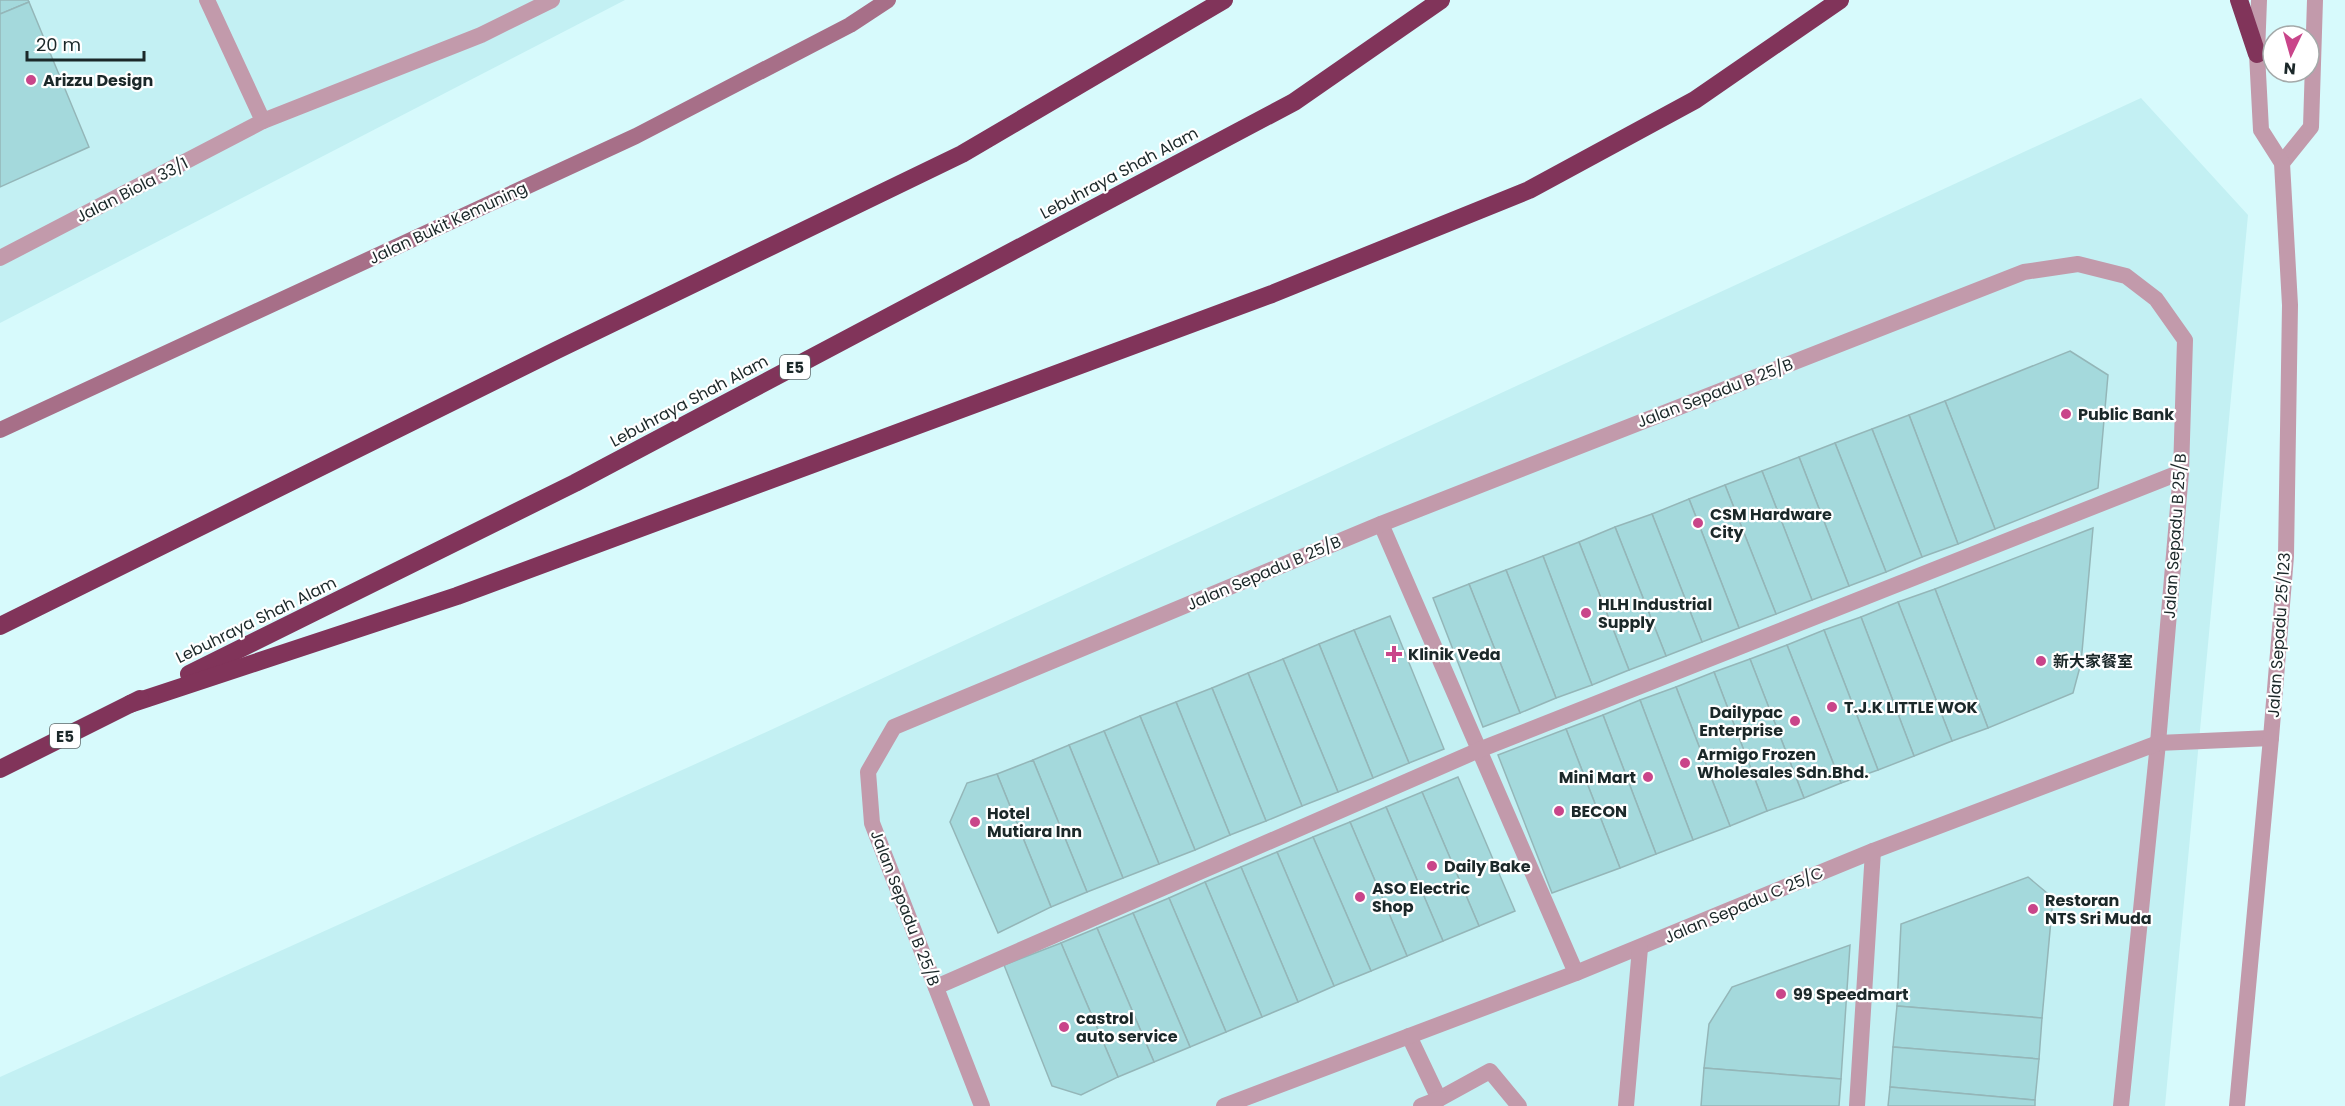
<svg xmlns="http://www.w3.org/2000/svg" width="2345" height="1106" viewBox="0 0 2345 1106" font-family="Poppins,'Noto Sans SC',sans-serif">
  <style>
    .built { fill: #c3f0f3 }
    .building { fill: #a4d9dc; stroke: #94b6b8; stroke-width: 1.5 }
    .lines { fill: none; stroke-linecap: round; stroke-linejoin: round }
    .service { stroke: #c29aab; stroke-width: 16 }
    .minor { stroke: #c29aab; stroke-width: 16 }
    .tertiary { stroke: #c29aab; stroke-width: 16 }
    .secondary { stroke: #a76f88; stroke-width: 16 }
    .motorway { stroke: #81345a; stroke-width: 18 }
    .poi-dot { fill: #c9458a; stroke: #fff; stroke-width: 2 }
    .labels { text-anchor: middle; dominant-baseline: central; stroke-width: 4.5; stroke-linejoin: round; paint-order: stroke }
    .shield { fill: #fff; stroke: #5f6869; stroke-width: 1.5 }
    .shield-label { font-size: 15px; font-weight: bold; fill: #1b2829 }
    .poi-label { font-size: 16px; font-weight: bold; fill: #1b2829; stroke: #fff; text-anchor: start }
    .street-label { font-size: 16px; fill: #1b2829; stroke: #fff }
  </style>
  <rect width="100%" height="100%" fill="#d7fafc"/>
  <g class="built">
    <polygon points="0,0 625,0 0,323"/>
    <polygon points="2141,98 2248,215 2165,1106 0,1106 0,1077 751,739"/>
  </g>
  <g class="building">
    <polygon points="0,0 28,0 29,2 0,14"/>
    <polygon points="29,2 89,147 0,187 0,14"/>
    <polygon points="2070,351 2108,375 2098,488 1995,529 1945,401"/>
    <polygon points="1945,401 1995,529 1958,544 1909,415"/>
    <polygon points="1909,415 1958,544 1922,557 1872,429"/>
    <polygon points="1872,429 1922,557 1886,572 1835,443"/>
    <polygon points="1835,443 1886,572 1849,586 1799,457"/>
    <polygon points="1799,457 1849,586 1812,600 1762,471"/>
    <polygon points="1762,471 1812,600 1776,614 1725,485"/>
    <polygon points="1725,485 1776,614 1739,628 1689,499"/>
    <polygon points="1689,499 1739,628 1702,642 1652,514"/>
    <polygon points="1652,514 1702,642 1666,656 1615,527"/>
    <polygon points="1615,527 1666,656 1629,670 1579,542"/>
    <polygon points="2093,528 2081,663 2073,693 1988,728 1935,589"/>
    <polygon points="1579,542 1629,670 1592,685 1543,556"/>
    <polygon points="1543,556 1592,685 1556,698 1506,570"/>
    <polygon points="1506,570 1556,698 1520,713 1469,584"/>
    <polygon points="1469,584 1520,713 1483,727 1433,598"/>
    <polygon points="1935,589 1988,728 1952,741 1898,602"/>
    <polygon points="1898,602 1952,741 1914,756 1861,617"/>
    <polygon points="1390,616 1444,749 1409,763 1354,630"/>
    <polygon points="1861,617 1914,756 1878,770 1824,630"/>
    <polygon points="1354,630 1409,763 1373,778 1319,644"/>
    <polygon points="1824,630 1878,770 1841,783 1787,645"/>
    <polygon points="1319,644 1373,778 1338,792 1283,659"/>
    <polygon points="1787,645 1841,783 1804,798 1750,659"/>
    <polygon points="1283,659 1338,792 1302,806 1248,673"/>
    <polygon points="1750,659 1804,798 1767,811 1714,672"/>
    <polygon points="1714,672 1767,811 1730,826 1676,687"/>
    <polygon points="1248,673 1302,806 1266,821 1212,688"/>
    <polygon points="1676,687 1730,826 1693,840 1640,700"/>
    <polygon points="1212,688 1266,821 1230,835 1176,702"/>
    <polygon points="1640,700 1693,840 1656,854 1603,715"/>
    <polygon points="1176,702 1230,835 1195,850 1140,716"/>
    <polygon points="1603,715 1656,854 1620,868 1566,729"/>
    <polygon points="1140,716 1195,850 1159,864 1104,731"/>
    <polygon points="1566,729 1620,868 1552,893 1498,755"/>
    <polygon points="1104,731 1159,864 1123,878 1069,745"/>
    <polygon points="1069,745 1123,878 1087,892 1033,760"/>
    <polygon points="1033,760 1087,892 1051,907 997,774"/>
    <polygon points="997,774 1051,907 998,933 950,822 967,783"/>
    <polygon points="1458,777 1515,911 1479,926 1422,792"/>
    <polygon points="1422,792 1479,926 1443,941 1386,807"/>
    <polygon points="1386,807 1443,941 1407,956 1350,822"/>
    <polygon points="1350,822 1407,956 1371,971 1313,837"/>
    <polygon points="1313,837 1371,971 1334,986 1277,852"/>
    <polygon points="1277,852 1334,986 1298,1002 1241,867"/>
    <polygon points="1241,867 1298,1002 1262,1017 1205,882"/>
    <polygon points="2028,877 2053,898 2042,1018 1897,1006 1901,924"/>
    <polygon points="1205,882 1262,1017 1226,1032 1169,898"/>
    <polygon points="1169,898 1226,1032 1190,1047 1133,913"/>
    <polygon points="1133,913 1190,1047 1154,1062 1097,928"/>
    <polygon points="1097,928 1154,1062 1118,1077 1061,943"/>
    <polygon points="1061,943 1118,1077 1081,1095 1052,1086 1004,965"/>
    <polygon points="1850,945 1841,1079 1704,1068 1709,1024 1732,987"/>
    <polygon points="1897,1006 2042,1018 2039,1059 1893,1047"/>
    <polygon points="1893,1047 2039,1059 2035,1100 1890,1087"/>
    <polygon points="1704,1068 1841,1079 1839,1106 1701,1106"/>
    <polygon points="1890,1087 2035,1100 2035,1106 1888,1106"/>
  </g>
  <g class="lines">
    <g class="service">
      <polyline points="263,121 481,35 552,0"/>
      <polyline points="1381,524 1576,973"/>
      <polyline points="936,987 1479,750 2181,472"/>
      <polyline points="1409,1036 1439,1099 1490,1071 1519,1106"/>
      <polyline points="1421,1106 1439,1099"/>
      <polyline points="1857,1106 1873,851"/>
    </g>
    <g class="minor">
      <polyline points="0,258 263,121 207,0"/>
      <polyline points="982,1106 872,823 868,772 894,727 1381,524 2024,272 2078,264 2126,276 2156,299 2185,340 2181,472 2158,743 2121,1106"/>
      <polyline points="1224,1106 1576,973 1873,851 2158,743 2271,738"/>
      <polyline points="1626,1106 1640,948"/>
    </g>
    <g class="tertiary">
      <polyline points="2282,163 2311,127 2315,0"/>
      <polyline points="2237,1106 2271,738 2286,556 2290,305 2282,163 2261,130 2257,54 2259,0"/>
    </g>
    <polyline class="secondary" points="0,430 636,136 850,25 888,0"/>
    <g class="motorway">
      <polyline points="2239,0 2257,54"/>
      <polyline points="0,626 557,350 962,154 1224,0"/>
      <polyline points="189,674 575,483 1294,102 1441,0"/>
      <polyline points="130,704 457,596 1272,294 1529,190 1695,100 1840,0"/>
      <polyline points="0,769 140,699"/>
    </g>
  </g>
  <g class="poi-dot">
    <circle cx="31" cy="80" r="6"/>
    <circle cx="2066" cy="414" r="6"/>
    <circle cx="1698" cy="523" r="6"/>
    <circle cx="1586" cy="613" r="6"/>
    <path d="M1391 645h6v6h6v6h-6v6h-6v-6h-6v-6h6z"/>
    <circle cx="2041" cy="661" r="6"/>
    <circle cx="1832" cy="707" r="6"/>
    <circle cx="1795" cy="721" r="6"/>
    <circle cx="1685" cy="763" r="6"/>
    <circle cx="1648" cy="777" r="6"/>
    <circle cx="1559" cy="811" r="6"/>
    <circle cx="975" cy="822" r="6"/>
    <circle cx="1432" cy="866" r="6"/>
    <circle cx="1360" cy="897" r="6"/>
    <circle cx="2033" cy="909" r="6"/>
    <circle cx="1781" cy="994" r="6"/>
    <circle cx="1064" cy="1027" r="6"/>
  </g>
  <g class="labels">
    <g class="shield">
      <rect x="780" y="355" width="30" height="24" rx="4.5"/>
      <rect x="50" y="724" width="30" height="24" rx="4.5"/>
    </g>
    <g class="shield-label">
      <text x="795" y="367">E5</text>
      <text x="65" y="736">E5</text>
    </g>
    <g class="poi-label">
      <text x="43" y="80">Arizzu Design</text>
      <text x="2078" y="414">Public Bank</text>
      <text x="1710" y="514">CSM Hardware<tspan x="1710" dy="18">City</tspan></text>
      <text x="1598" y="604">HLH Industrial<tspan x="1598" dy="18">Supply</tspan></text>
      <text x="1408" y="654">Klinik Veda</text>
      <text x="2053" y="661">新大家餐室</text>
      <text x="1844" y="707">T.J.K LITTLE WOK</text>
      <text x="1783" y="712" text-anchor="end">Dailypac<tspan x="1783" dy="18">Enterprise</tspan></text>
      <text x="1697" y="754">Armigo Frozen<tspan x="1697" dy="18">Wholesales Sdn.Bhd.</tspan></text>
      <text x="1636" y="777" text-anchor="end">Mini Mart</text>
      <text x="1571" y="811">BECON</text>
      <text x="987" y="813">Hotel<tspan x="987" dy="18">Mutiara Inn</tspan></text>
      <text x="1444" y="866">Daily Bake</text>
      <text x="1372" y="888">ASO Electric<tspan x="1372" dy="18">Shop</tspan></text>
      <text x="2045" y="900">Restoran<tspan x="2045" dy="18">NTS Sri Muda</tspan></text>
      <text x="1793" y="994">99 Speedmart</text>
      <text x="1076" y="1018">castrol<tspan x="1076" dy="18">auto service</tspan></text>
    </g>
    <g class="street-label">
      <text transform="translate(1119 173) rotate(-28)">Lebuhraya Shah Alam</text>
      <text transform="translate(132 190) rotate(-27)">Jalan Biola 33/1</text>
      <text transform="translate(448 223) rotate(-25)">Jalan Bukit Kemuning</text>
      <text transform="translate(1715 393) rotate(-21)">Jalan Sepadu B 25/B</text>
      <text transform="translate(689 401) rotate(-28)">Lebuhraya Shah Alam</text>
      <text transform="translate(2175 536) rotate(-86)">Jalan Sepadu B 25/B</text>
      <text transform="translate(1264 573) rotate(-23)">Jalan Sepadu B 25/B</text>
      <text transform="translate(256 620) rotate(-26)">Lebuhraya Shah Alam</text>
      <text transform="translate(2279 635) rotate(-86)">Jalan Sepadu 25/123</text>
      <text transform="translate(1744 905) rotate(-23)">Jalan Sepadu C 25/C</text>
      <text transform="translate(905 908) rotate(69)">Jalan Sepadu B 25/B</text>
    </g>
  </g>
  <g transform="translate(2291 54) rotate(185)"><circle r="28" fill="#ffffff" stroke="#a4a9a9" stroke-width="1.5"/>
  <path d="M0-4.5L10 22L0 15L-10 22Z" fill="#c9458a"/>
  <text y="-9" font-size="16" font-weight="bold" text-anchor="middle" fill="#1b2829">N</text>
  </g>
  <path d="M27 51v9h117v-9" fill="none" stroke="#1b2829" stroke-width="3"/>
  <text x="36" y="51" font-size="18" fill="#1b2829" stroke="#ffffff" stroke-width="4.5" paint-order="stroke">20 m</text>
</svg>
